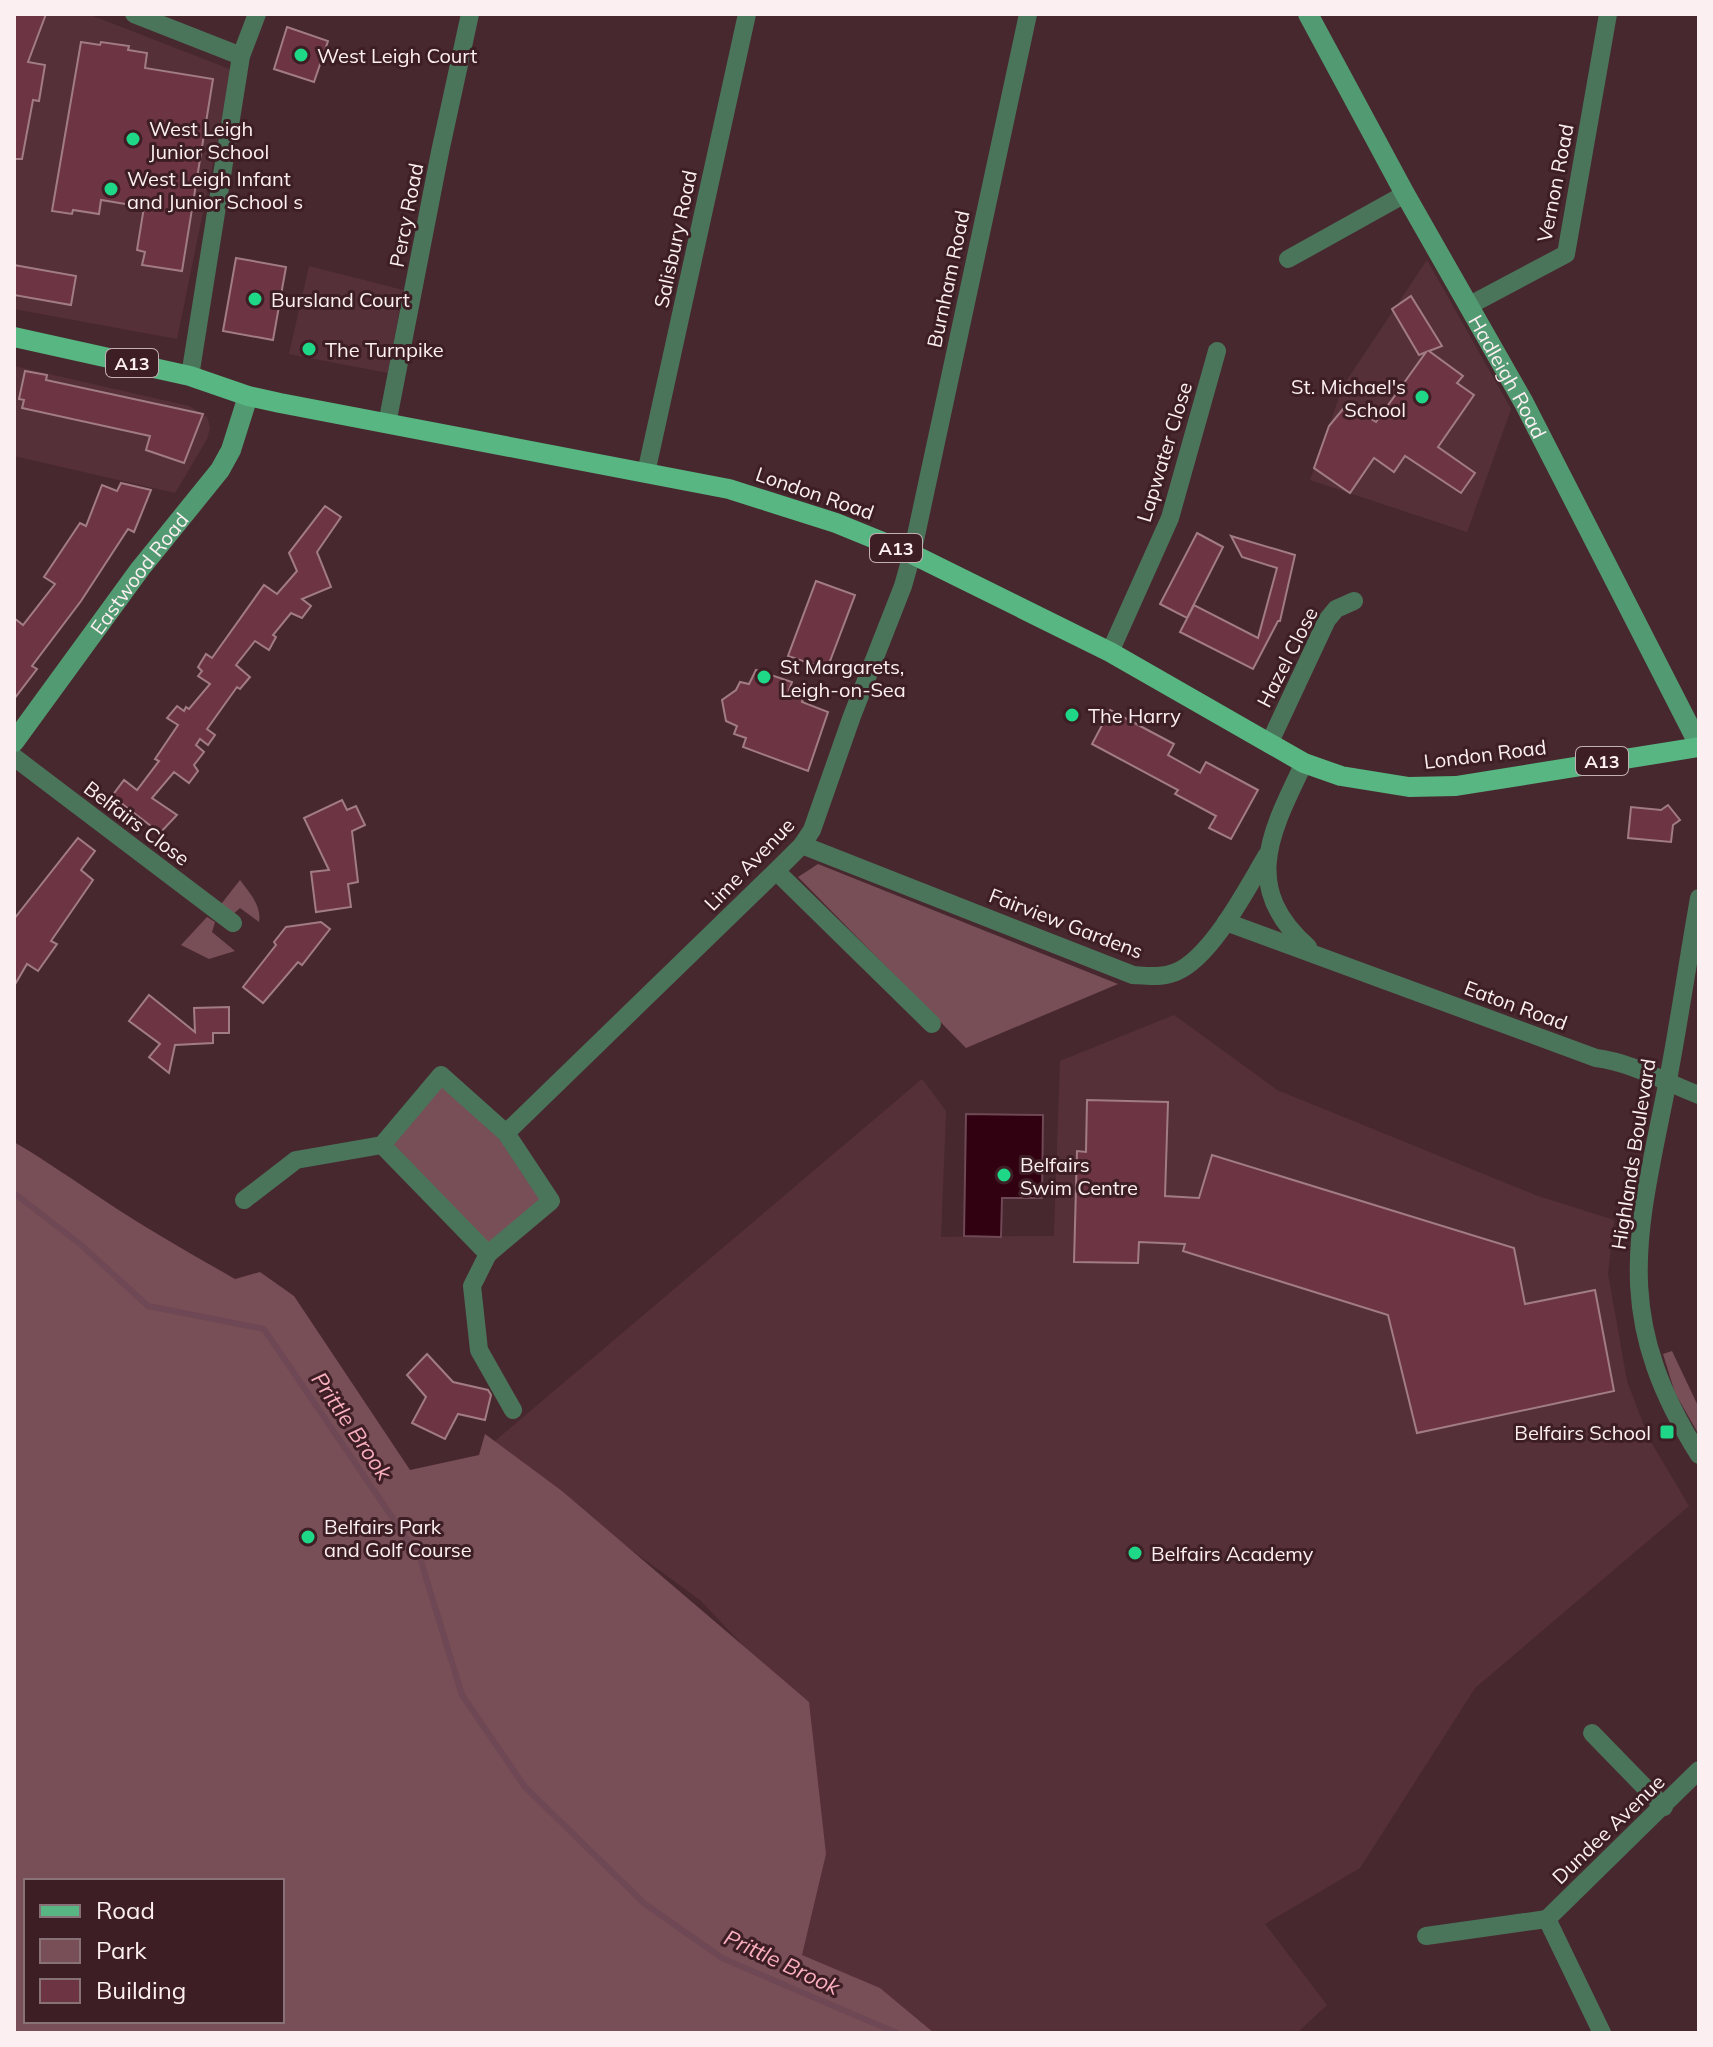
<svg xmlns="http://www.w3.org/2000/svg" width="1713" height="2047" viewBox="0 0 1713 2047" font-family="Mulish,sans-serif">
  <style>
    .built { fill: #563039 }
    .green { fill: #784e57; fill-rule: evenodd }
    .water { fill: #310011; stroke: #6e4854; stroke-width: 2 }
    .lines { fill: none; stroke-linecap: round; stroke-linejoin: round }
    .stream { stroke: #6e4854; stroke-width: 6 }
    .building { fill: #6d3543; stroke: #a27c83; stroke-width: 2 }
    .street { stroke: #4a755b; stroke-width: 18 }
    .secondary { stroke: #529a71; stroke-width: 20 }
    .primary { stroke: #57b681; stroke-width: 20 }
    .poi-dot { fill: #1fd887; stroke: #3d1e25; stroke-width: 3 }
    .labels { text-anchor: middle; dominant-baseline: central; stroke-width: 6; stroke-linejoin: round; paint-order: stroke }
    .shield { fill: #3d1e25; stroke: #c3b0b4; stroke-width: 2 }
    .shield-label { font-size: 18px; font-weight: bold; fill: #fceff1 }
    .poi-label { font-size: 20px; fill: #fceff1; stroke: #3d1e25; text-anchor: start }
    .street-label { font-size: 20px; fill: #fceff1; stroke: #3d1e25 }
    .water-label { font-size: 22px; font-style: italic; fill: #faafbe; stroke: #3d1e25 }
  </style>
  <rect width="100%" height="100%" fill="#48282f"/>
  <g class="built">
    <polygon points="14,14 88,14 232,70 177,339 14,309"/>
    <polygon points="1427,260 1511,409 1467,532 1310,480 1343,386"/>
    <polygon points="309,266 403,290 388,373 289,354"/>
    <polygon points="14,366 189,406 207,417 210,427 207,439 175,493 14,456"/>
    <polygon points="1174,1015 1277,1090 1538,1196 1614,1220 1608,1274 1627,1381 1648,1437 1689,1506 1475,1688 1360,1868 1265,1924 1327,2005 1297,2033 926,2033 765,1953 790,1695 700,1600 489,1446 922,1079 946,1111 941,1237 1054,1236 1060,1061"/>
  </g>
  <g class="green">
    <polygon points="818,864 1118,984 966,1048 798,877"/>
    <path d="M 240,880 C 249,892 262,906 259,922 L 240,908 L 231,916 L 218,908 Z"/>
    <polygon points="207,917 215,922 212,932 235,951 209,959 181,945"/>
    <polygon points="441,1084 501,1139 542,1199 488,1245 389,1144"/>
    <path d="M 14,1142 C 45,1160 73,1180 102,1199 C 145,1228 190,1253 235,1279 L 260,1272 L 294,1296 L 410,1470 L 479,1455 L 485,1434 L 562,1491 L 809,1702 L 826,1854 L 802,1955 L 880,1988 L 934,2033 L 14,2033 ZM 26,1881 L 282,1881 L 282,2021 L 26,2021 Z"/>
    <polygon points="1672,1351 1699,1408 1699,1435 1675,1393 1663,1354"/>
  </g>
  <polygon class="water" points="966,1114 1043,1115 1042,1198 1002,1198 1001,1237 964,1236"/>
  <g class="lines">
    <polyline class="stream" points="14,1193 80,1244 148,1306 264,1329 420,1558 462,1695 525,1787 645,1904 722,1958 897,2033"/>
  </g>
  <g class="building">
    <polygon points="14,14 46,14 28,62 45,65 39,101 33,100 22,159 14,159"/>
    <polygon points="287,27 328,41 314,82 274,69"/>
    <polygon points="81,42 100,45 101,42 129,46 128,50 147,53 145,68 213,79 182,271 142,265 145,252 137,250 144,207 101,200 99,214 73,210 72,214 52,211"/>
    <polygon points="236,258 286,267 273,340 223,331"/>
    <polygon points="14,265 76,276 71,305 14,295"/>
    <polygon points="1411,296 1442,346 1429,351 1463,376 1457,383 1474,395 1438,447 1475,473 1461,493 1405,456 1394,472 1374,458 1350,493 1314,468 1329,426 1347,404 1376,422 1426,352 1419,355 1392,309"/>
    <polygon points="25,371 47,375 46,380 203,414 184,463 146,450 150,436 22,408 24,400 19,399"/>
    <polygon points="121,483 151,490 134,532 128,529 81,601 32,666 37,669 14,699 14,618 23,625 55,584 44,577 80,523 86,526 102,485 117,491"/>
    <polygon points="325,506 341,517 317,552 331,587 302,599 311,606 302,618 291,613 273,635 276,637 269,650 255,641 236,665 250,677 240,689 237,687 207,729 215,735 208,745 200,739 196,745 204,752 194,765 198,771 189,783 174,772 152,798 177,815 160,833 112,796 124,780 137,790 159,761 155,759 178,725 167,718 177,706 184,711 186,707 189,709 210,684 198,676 202,671 198,667 206,654 212,658 264,585 277,594 297,571 289,553"/>
    <polygon points="1197,533 1223,547 1187,618 1160,604"/>
    <polygon points="1231,536 1295,555 1280,621 1278,621 1253,669 1180,632 1194,605 1258,638 1277,568 1242,557"/>
    <polygon points="816,581 855,595 827,669 788,656"/>
    <polygon points="756,670 792,682 789,690 804,695 802,702 828,712 808,771 743,747 746,738 734,734 737,726 726,721 722,700 736,690 740,682 749,684"/>
    <polygon points="1110,710 1174,744 1168,755 1200,773 1206,762 1258,790 1231,839 1209,828 1216,816 1175,794 1178,790 1092,744"/>
    <polygon points="342,800 347,810 356,806 365,825 352,831 358,882 348,884 351,907 316,912 311,872 329,870 304,818"/>
    <polygon points="1668,805 1680,820 1673,825 1671,842 1628,838 1631,807 1661,810"/>
    <polygon points="78,838 95,851 81,870 93,880 51,941 57,944 38,971 27,964 14,986 14,919"/>
    <polygon points="321,922 330,929 302,965 298,962 263,1003 243,987 276,945 274,942 286,927"/>
    <polygon points="149,995 195,1032 194,1008 229,1007 229,1033 213,1033 213,1043 175,1045 169,1073 149,1057 160,1044 129,1021"/>
    <polygon points="1087,1100 1168,1102 1165,1196 1199,1198 1212,1155 1514,1248 1525,1304 1595,1290 1614,1391 1417,1433 1388,1315 1183,1251 1185,1244 1139,1242 1138,1263 1074,1262 1077,1151 1086,1152"/>
    <polygon points="427,1354 453,1382 488,1390 491,1395 485,1420 458,1414 445,1439 412,1423 426,1397 407,1375"/>
  </g>
  <g class="lines">
    <g class="street">
      <polyline points="134,14 241,56"/>
      <polyline points="1288,259 1405,194"/>
      <polyline points="1470,305 1566,254 1608,14"/>
      <polyline points="190,376 241,56 257,14"/>
      <polyline points="387,424 440,152 470,14"/>
      <polyline points="646,473 747,14"/>
      <polyline points="1110,652 1170,518 1217,351"/>
      <polyline points="1269,744 1327,620 1336,609 1354,601"/>
      <polyline points="14,757 233,923"/>
      <path d="M 1304,763 C 1271,832 1240,887 1308,947"/>
      <path d="M 802,845 L 1133,975 C 1148,976 1162,978 1176,972 C 1212,957 1247,888 1267,855"/>
      <polyline points="776,871 932,1024"/>
      <path d="M 1699,898 C 1688,960 1679,1023 1667,1085 C 1637,1236 1611,1315 1699,1455"/>
      <path d="M 1226,922 L 1596,1058 C 1634,1063 1664,1082 1699,1095"/>
      <polygon points="441,1075 506,1133 551,1201 488,1254 382,1145"/>
      <polyline points="506,1133 776,871 802,845 812,830 852,716 903,586 912,554 1028,14"/>
      <polyline points="244,1200 296,1160 382,1145"/>
      <polyline points="488,1254 472,1286 479,1350 513,1410"/>
      <polyline points="1592,1733 1664,1807"/>
      <polyline points="1547,1919 1699,1770"/>
      <polyline points="1547,1919 1602,2033"/>
      <polyline points="1426,1936 1547,1919"/>
    </g>
    <g class="secondary">
      <path id="s1" d="M 1308,14 L 1405,194 L 1524,403 L 1699,745"/>
      <path id="s2" d="M 14,742 L 140,569 L 220,470 L 231,450 L 248,396"/>
    </g>
    <polyline class="primary" points="14,337 190,376 248,396 280,403 729,489 836,523 912,554 1110,652 1304,763 1341,776 1409,787 1456,786 1699,747"/>
  </g>
  <g class="poi-dot">
    <circle cx="301" cy="55" r="8"/>
    <circle cx="133" cy="139" r="8"/>
    <circle cx="111" cy="189" r="8"/>
    <circle cx="255" cy="299" r="8"/>
    <circle cx="309" cy="349" r="8"/>
    <circle cx="1422" cy="397" r="8"/>
    <circle cx="764" cy="677" r="8"/>
    <circle cx="1072" cy="715" r="8"/>
    <circle cx="1004" cy="1175" r="8"/>
    <rect x="1659" y="1424" width="16" height="16" rx="4"/>
    <circle cx="308" cy="1537" r="8"/>
    <circle cx="1135" cy="1553" r="8"/>
  </g>
  <g class="labels">
    <g class="shield">
      <rect x="106" y="349" width="52" height="28" rx="6"/>
      <rect x="870" y="534" width="52" height="28" rx="6"/>
      <rect x="1576" y="747" width="52" height="28" rx="6"/>
    </g>
    <g class="shield-label">
      <text x="132" y="363">A13</text>
      <text x="896" y="548">A13</text>
      <text x="1602" y="761">A13</text>
    </g>
    <g class="poi-label">
      <text x="317" y="55">West Leigh Court</text>
      <text x="149" y="128">West Leigh<tspan x="149" dy="23">Junior School</tspan></text>
      <text x="127" y="178">West Leigh Infant<tspan x="127" dy="23">and Junior School s</tspan></text>
      <text x="271" y="299">Bursland Court</text>
      <text x="325" y="349">The Turnpike</text>
      <text x="1406" y="386" text-anchor="end">St. Michael's<tspan x="1406" dy="23">School</tspan></text>
      <text x="780" y="666">St Margarets,<tspan x="780" dy="23">Leigh-on-Sea</tspan></text>
      <text x="1088" y="715">The Harry</text>
      <text x="1020" y="1164">Belfairs<tspan x="1020" dy="23">Swim Centre</tspan></text>
      <text x="1651" y="1432" text-anchor="end">Belfairs School</text>
      <text x="324" y="1526">Belfairs Park<tspan x="324" dy="23">and Golf Course</tspan></text>
      <text x="1151" y="1553">Belfairs Academy</text>
    </g>
    <g class="street-label">
      <text transform="translate(1555 183) rotate(-79)">Vernon Road</text>
      <text transform="translate(406 215) rotate(-79)">Percy Road</text>
      <text transform="translate(675 239) rotate(-78)">Salisbury Road</text>
      <text transform="translate(948 279) rotate(-78)">Burnham Road</text>
      <text stroke="none"><textPath href="#s1" startOffset="414">Hadleigh Road</textPath></text>
      <text transform="translate(1164 452) rotate(-73)">Lapwater Close</text>
      <text transform="translate(815 493) rotate(19)">London Road</text>
      <text stroke="none"><textPath href="#s2" startOffset="210">Eastwood Road</textPath></text>
      <text transform="translate(1287 657) rotate(-63)">Hazel Close</text>
      <text transform="translate(1485 754) rotate(-7)">London Road</text>
      <text transform="translate(137 823) rotate(37)">Belfairs Close</text>
      <text transform="translate(749 864) rotate(-46)">Lime Avenue</text>
      <text transform="translate(1066 923) rotate(21)">Fairview Gardens</text>
      <text transform="translate(1516 1005) rotate(20)">Eaton Road</text>
      <text transform="translate(1633 1154) rotate(-81)">Highlands Boulevard</text>
      <text transform="translate(1608 1829) rotate(-44)">Dundee Avenue</text>
    </g>
    <g class="water-label">
      <text transform="translate(352 1426) rotate(56)">Prittle Brook</text>
      <text transform="translate(782 1962) rotate(25)">Prittle Brook</text>
    </g>
  </g>
  <rect width="1713" height="2047" fill="none" stroke="#fceff1" stroke-width="32"/>
  <rect x="24" y="1879" width="260" height="144" fill="#3d1e25" stroke="#897277" stroke-width="2"/>
  <rect x="40" y="1905" width="40" height="12" fill="#57b681" stroke="#897277" stroke-width="2"/>
  <text x="96" y="1919" font-size="24" fill="#fceff1">Road</text>
  <rect x="40" y="1939" width="40" height="24" fill="#784e57" stroke="#897277" stroke-width="2"/>
  <text x="96" y="1959" font-size="24" fill="#fceff1">Park</text>
  <rect x="40" y="1979" width="40" height="24" fill="#6d3543" stroke="#897277" stroke-width="2"/>
  <text x="96" y="1999" font-size="24" fill="#fceff1">Building</text>
</svg>
